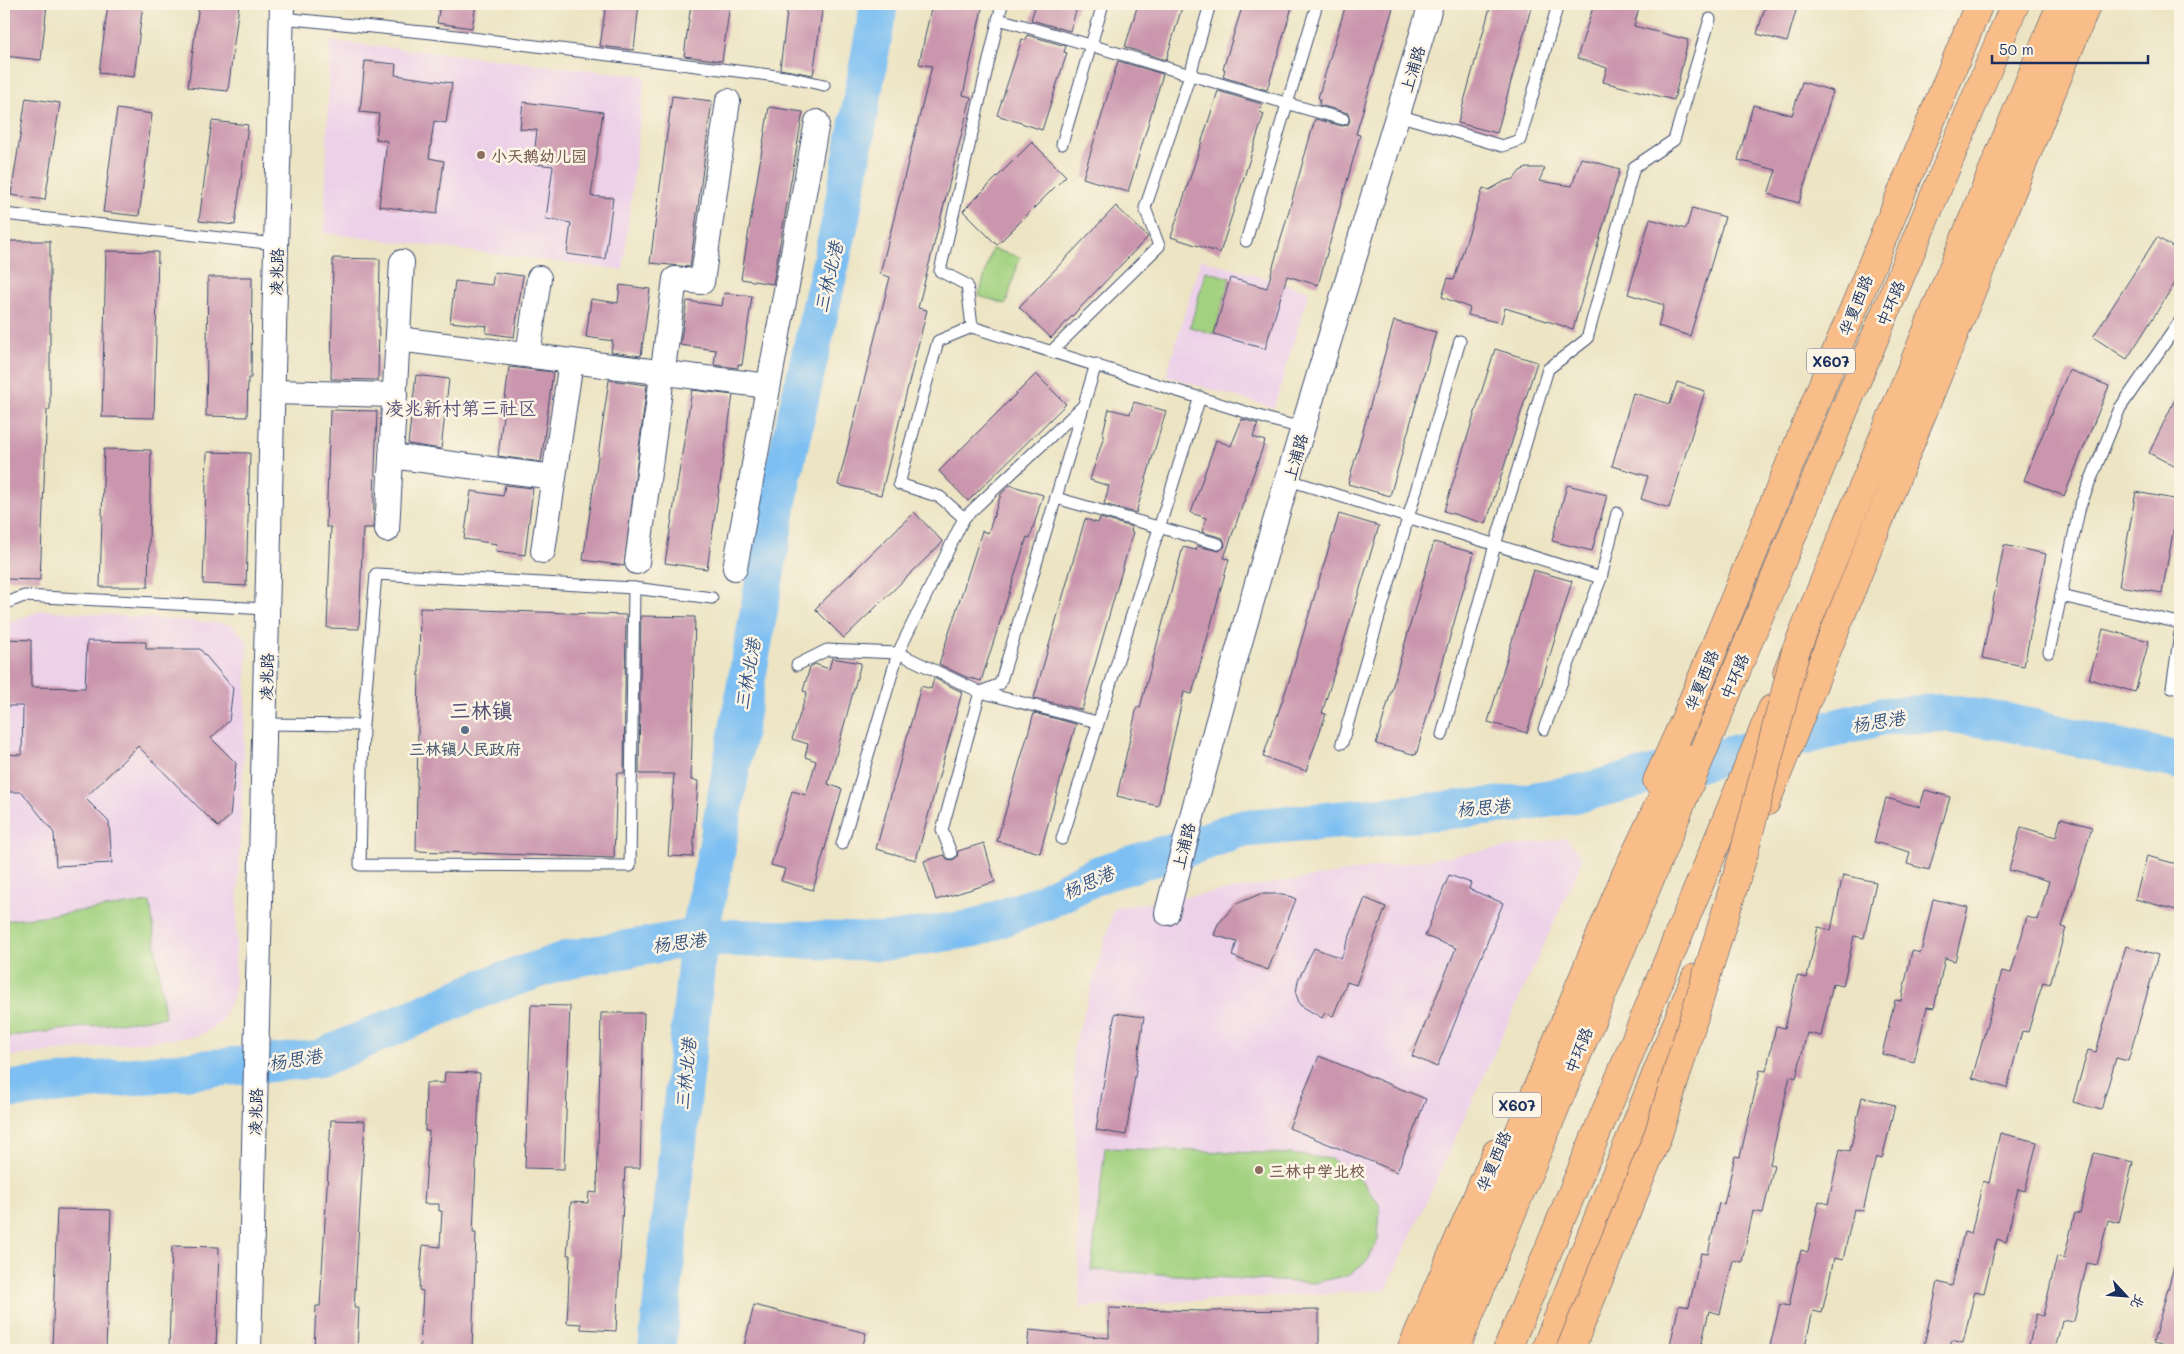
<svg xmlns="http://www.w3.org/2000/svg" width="2184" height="1354" viewBox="0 0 2184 1354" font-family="Mali,'LXGW WenKai TC',sans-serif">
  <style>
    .built { fill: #edd1e9 }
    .green { fill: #a2d280; stroke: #5e806f }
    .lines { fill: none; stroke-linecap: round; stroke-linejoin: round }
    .river { stroke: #7dbff2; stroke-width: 38 }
    .building { fill: #ca96ad }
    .lane-casing { stroke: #3a4a6d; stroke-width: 13 }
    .street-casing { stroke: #3a4a6d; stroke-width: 26 }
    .primary-casing { stroke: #3a4a6d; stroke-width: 29 }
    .highway-casing { stroke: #3a4a6d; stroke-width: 29 }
    .lane { stroke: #fff; stroke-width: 11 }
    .street { stroke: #fff; stroke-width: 24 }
    .primary { stroke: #f8bd88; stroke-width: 28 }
    .highway { stroke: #f8bd88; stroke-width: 28 }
    .highway-bridge-casing { stroke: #3a4a6d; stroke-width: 29; stroke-linecap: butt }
    .highway-bridge { stroke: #f8bd88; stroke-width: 28 }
    .education-dot { fill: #8d6e63; stroke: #fcf5e5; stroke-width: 2 }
    .service-dot { fill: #5c6f8a; stroke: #fcf5e5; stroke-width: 2 }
    .labels { text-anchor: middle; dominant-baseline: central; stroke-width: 5; stroke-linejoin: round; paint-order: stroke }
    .shield { fill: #fcf5e5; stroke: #5e6a86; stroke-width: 1 }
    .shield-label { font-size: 15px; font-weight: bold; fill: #1b2f5e }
    .street-label { font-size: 16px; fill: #1b2f5e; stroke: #fcf5e5 }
    .education-label { font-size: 16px; font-weight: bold; fill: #785e54; stroke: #fcf5e5; text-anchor: start }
    .service-label { font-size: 16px; font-weight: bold; fill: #4e5e75; stroke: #fcf5e5 }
    .water-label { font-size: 18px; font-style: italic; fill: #345383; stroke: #fcf5e5 }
    .quarter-label { font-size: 19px; fill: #58537a; stroke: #fcf5e5 }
    .district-label { font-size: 21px; font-weight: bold; fill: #58537a; stroke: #fcf5e5 }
  </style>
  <rect width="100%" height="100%" fill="#fcf5e5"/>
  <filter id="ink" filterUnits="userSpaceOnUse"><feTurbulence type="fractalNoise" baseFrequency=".02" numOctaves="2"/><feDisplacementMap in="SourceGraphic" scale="10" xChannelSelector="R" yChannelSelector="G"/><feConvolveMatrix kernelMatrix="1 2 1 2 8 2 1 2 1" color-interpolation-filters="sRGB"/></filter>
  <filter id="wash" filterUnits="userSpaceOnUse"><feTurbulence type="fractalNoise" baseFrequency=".0096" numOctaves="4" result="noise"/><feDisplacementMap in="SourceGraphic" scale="20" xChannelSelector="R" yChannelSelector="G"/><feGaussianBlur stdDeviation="1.12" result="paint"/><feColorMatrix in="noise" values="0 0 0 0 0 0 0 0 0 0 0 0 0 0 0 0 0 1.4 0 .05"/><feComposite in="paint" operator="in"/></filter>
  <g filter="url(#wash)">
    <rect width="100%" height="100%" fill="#ece4c3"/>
    <g class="built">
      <polygon points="330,41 645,76 623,270 324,233"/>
      <polygon points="1201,259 1309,291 1274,408 1166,376"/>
      <polygon points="42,610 231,624 248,641 234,994 221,1022 199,1036 4,1057 4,625"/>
      <polygon points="1566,838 1583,859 1386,1290 1080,1307 1073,1050 1114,908"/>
    </g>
    <g class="green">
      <polygon points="992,249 1020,257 1006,304 979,296"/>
      <polygon points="1206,271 1230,278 1214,334 1190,327"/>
      <polygon points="150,902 165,1017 4,1037 4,921"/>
      <polygon points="1105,1148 1290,1154 1331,1159 1361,1180 1380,1206 1378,1240 1366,1262 1350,1275 1313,1283 1091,1270"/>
    </g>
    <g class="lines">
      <g class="river">
        <polyline points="4,1090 202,1069 319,1059 483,988 569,959 699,937 883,942 976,928 1042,903 1097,875 1201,843 1238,829 1516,804 1585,792 1883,716 1943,713 2007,722 2180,761"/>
        <polyline points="657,1350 699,937 716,854 783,474 841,218 879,4"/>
      </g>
    </g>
    <g id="blocks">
      <g class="building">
        <polygon points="7,4 47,4 41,60 4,56 4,27"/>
        <polygon points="108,4 143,4 134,77 99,73"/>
        <polygon points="199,4 239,4 228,91 188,87"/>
        <polygon points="440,4 476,4 472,28 437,23"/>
        <polygon points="606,4 639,4 634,50 600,46"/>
        <polygon points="691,4 730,4 722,61 684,56"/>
        <polygon points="788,4 823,4 813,75 780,69"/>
        <polygon points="932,4 983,4 963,95 971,97 918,308 927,310 881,495 838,485 890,277 880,274 932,66 919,64"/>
        <polygon points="1036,4 1078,4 1070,31 1031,20"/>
        <polygon points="1138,4 1183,4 1166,60 1125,47"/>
        <polygon points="1243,4 1293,4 1267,90 1223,77 1225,69 1223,69"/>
        <polygon points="1346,4 1394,4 1356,134 1360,135 1318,285 1287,276 1265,349 1214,334 1230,278 1267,288 1315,119 1342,126 1348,125 1350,121 1348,113 1319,105 1320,99 1318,98"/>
        <polygon points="1491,4 1532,4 1497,133 1458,123"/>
        <polygon points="1594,4 1640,4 1634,26 1688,40 1674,100 1603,82 1607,68 1577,58"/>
        <polygon points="1766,4 1798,4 1787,42 1757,34"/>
        <polygon points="1027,35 1066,46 1064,52 1067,53 1042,130 997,115 1022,39 1026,40"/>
        <polygon points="365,61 396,64 395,75 452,83 446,123 434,121 429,158 444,161 437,214 379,206 387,141 376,139 379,114 360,112"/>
        <polygon points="1118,61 1163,74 1128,192 1083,178"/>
        <polygon points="1802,82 1833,91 1799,203 1768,194 1776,170 1738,160 1753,105 1792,115"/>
        <polygon points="1218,91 1262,104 1260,112 1264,114 1220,253 1171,237"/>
        <polygon points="672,96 712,101 690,267 650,263"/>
        <polygon points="26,98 60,103 45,200 11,195"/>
        <polygon points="523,102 603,112 591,196 613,198 605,259 567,254 571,223 546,219 553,166 533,164 537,130 520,129"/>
        <polygon points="769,107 803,112 773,284 741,279"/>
        <polygon points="117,109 152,114 139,216 103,212"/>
        <polygon points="212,121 248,125 235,225 199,221"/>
        <polygon points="1032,142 1066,176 997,245 963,211"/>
        <polygon points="1581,158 1620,169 1573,329 1505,308 1501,323 1468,315 1470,308 1442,297 1448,278 1454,280 1483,188 1489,190 1505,181 1514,179 1520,171 1527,168 1545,168 1539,181 1572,186"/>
        <polygon points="1116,206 1148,237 1051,338 1019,307"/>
        <polygon points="1692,208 1725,217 1690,336 1658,326 1664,305 1628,294 1650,219 1686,229"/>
        <polygon points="2157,237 2180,252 2180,275 2127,359 2093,337"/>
        <polygon points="5,241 50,241 50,410 47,410 40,580 4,579"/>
        <polygon points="106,251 158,252 154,418 102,417"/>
        <polygon points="333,258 380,259 378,380 331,379"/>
        <polygon points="494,272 523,276 514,337 486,333 487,326 450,322 455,281 492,285"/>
        <polygon points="208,277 252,277 251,378 248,378 247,417 206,416"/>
        <polygon points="620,285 650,289 641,356 611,352 613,341 586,337 591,299 618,303"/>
        <polygon points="724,293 752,296 742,365 738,364 738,368 714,365 716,350 680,345 687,301 722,306"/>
        <polygon points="1394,321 1436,332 1390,496 1348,484"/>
        <polygon points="1495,349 1537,362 1486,524 1444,511"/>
        <polygon points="509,367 553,372 541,462 498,456"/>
        <polygon points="2069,370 2109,386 2064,496 2024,480"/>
        <polygon points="1036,374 1066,404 968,501 939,471"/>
        <polygon points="416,375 449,379 441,449 408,444"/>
        <polygon points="609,380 647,385 624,566 583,560"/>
        <polygon points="1677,382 1705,391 1669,508 1641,499 1648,476 1612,466 1633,393 1670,404"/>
        <polygon points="2180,389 2180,469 2149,453"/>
        <polygon points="692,390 733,395 707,569 665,563"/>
        <polygon points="1134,402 1166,411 1136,513 1104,504 1109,486 1090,480 1104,436 1102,436 1109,409 1130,414"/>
        <polygon points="330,410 377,411 373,528 363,528 359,629 327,628 331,527 326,527"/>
        <polygon points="1242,419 1258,424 1253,437 1265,441 1224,558 1229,559 1192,694 1184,692 1158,806 1117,796 1137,707 1140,708 1183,547 1196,550 1197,546 1219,551 1225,546 1223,538 1202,532 1206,518 1191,513 1216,440 1231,446"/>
        <polygon points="104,449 151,450 148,587 100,587"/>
        <polygon points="207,452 250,453 246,586 203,584"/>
        <polygon points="505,485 533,488 525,555 496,551 497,544 464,539 471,491 503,496"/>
        <polygon points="1010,485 1043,495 1030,538 1027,537 981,681 966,677 939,664 982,531 988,533 1001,494"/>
        <polygon points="1567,485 1607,495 1592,551 1552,541"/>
        <polygon points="2136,492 2179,500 2162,593 2119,586"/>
        <polygon points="914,512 943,542 844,638 815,609"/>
        <polygon points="1339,514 1379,526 1322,713 1326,714 1306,771 1263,757 1290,678"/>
        <polygon points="1100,518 1132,527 1131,532 1133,532 1082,710 1034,698 1085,519 1098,523"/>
        <polygon points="1434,542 1474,553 1416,755 1376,744"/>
        <polygon points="2004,545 2046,554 2024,666 1982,658"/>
        <polygon points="1533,570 1572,581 1527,733 1488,722"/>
        <polygon points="420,608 626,615 624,773 617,773 614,858 416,851"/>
        <polygon points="641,616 695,617 691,780 698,781 693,857 668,856 674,774 639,774"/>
        <polygon points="2103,629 2149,641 2135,692 2089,679"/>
        <polygon points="4,639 31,640 31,687 85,688 87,641 146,642 146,649 200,649 233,688 229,721 211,738 236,763 230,816 218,827 138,746 85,798 109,822 112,863 56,866 54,833 22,792 4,792 4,754 22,755 23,706 4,706"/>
        <polygon points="832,658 861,663 828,784 842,789 813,890 781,881 785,869 771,865 792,791 806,795 816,761 805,757 808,744 792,739 807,692 803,691 810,667 815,664 829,669"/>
        <polygon points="934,678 962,692 916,860 876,849 921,686 931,689"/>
        <polygon points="1034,713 1076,724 1040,853 997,841"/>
        <polygon points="1925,790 1950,797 1929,870 1907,864 1910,852 1874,842 1886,798 1920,807"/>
        <polygon points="2061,818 2092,827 2062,927 2066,928 2050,984 2043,982 2028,1032 2022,1031 2007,1088 1972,1078 2002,971 2011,973 2027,917 2038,920 2049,881 2009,870 2021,827 2056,837"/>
        <polygon points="984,843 995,882 936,900 924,861 944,855 947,859 953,860 957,857 958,851"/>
        <polygon points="2147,856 2180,865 2180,911 2135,899"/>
        <polygon points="1449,875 1471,883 1469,889 1503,903 1437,1067 1412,1056 1456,948 1425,936"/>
        <polygon points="1843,875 1876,882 1864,938 1854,936 1843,986 1833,984 1821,1036 1807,1033 1796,1078 1790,1076 1770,1164 1774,1165 1763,1213 1753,1211 1742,1262 1733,1260 1720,1314 1709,1311 1700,1350 1669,1350 1679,1305 1689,1307 1701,1253 1708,1254 1719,1203 1724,1204 1735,1156 1740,1157 1760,1070 1766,1071 1776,1026 1785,1028 1797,976 1807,978 1818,927 1831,930"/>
        <polygon points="1260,894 1283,894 1296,899 1268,970 1232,956 1237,942 1214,935 1218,924 1236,904"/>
        <polygon points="1365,898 1386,907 1356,985 1347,982 1333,1016 1325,1013 1322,1018 1300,1005 1296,994 1298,980 1314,948 1341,958"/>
        <polygon points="1933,899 1968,907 1955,961 1945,958 1934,1008 1927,1007 1914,1062 1882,1054 1895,1000 1901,1001 1912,951 1921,953"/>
        <polygon points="2126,946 2158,955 2128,1061 2116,1058 2101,1110 2073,1102 2088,1050 2096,1052"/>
        <polygon points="531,1005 570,1006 564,1169 525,1168"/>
        <polygon points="601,1013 644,1013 640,1168 625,1168 616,1331 581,1329 581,1324 567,1323 570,1255 567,1255 571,1202 588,1203 589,1192 597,1193"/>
        <polygon points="1115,1013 1144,1017 1126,1135 1096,1130"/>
        <polygon points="1319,1056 1426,1099 1397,1172 1289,1128"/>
        <polygon points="445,1072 480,1073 473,1233 476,1233 472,1350 420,1350 423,1291 419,1290 423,1245 440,1247 442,1211 439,1211 439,1204 424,1204 429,1131 425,1131 426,1083 444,1083"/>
        <polygon points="1862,1097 1895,1105 1882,1159 1876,1157 1863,1211 1854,1209 1843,1260 1834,1258 1822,1313 1813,1311 1804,1350 1769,1350 1780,1304 1789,1306 1801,1250 1808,1252 1819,1201 1828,1204 1840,1149 1850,1151"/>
        <polygon points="331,1120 365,1121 354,1308 359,1308 357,1350 314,1350 316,1306 320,1306"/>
        <polygon points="2000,1133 2037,1142 2025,1191 2018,1189 2006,1242 1997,1239 1984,1293 1975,1291 1963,1343 1952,1340 1949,1350 1923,1350 1938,1282 1952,1286 1964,1232 1971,1234 1983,1181 1989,1183"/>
        <polygon points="2094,1153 2133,1162 2119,1223 2108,1220 2097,1265 2087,1263 2074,1322 2062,1320 2055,1350 2028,1350 2036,1314 2043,1316 2057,1256 2064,1258 2075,1213 2080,1214"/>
        <polygon points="57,1209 111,1210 106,1350 52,1349"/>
        <polygon points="172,1246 219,1247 216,1350 169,1350"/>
        <polygon points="2175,1263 2180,1264 2180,1350 2153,1343"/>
        <polygon points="754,1305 866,1333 862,1350 743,1350"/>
        <polygon points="1109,1308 1201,1311 1319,1310 1319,1350 1027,1350 1029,1330 1109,1338"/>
      </g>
    </g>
  </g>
  <g filter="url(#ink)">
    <use href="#blocks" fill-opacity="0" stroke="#3a4a6d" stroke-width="1"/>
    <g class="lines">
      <defs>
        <g id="lane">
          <polyline points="1002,4 940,271 967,285 972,327 1271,420 1303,428"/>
          <polyline points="282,18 432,33 793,78 824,85"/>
          <path d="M 998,19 C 1114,50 1227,88 1343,119"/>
          <polyline points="1398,115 1502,146 1520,140 1558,4"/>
          <polyline points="1062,144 1103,4"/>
          <polyline points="4,214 276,244"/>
          <polyline points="1246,241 1317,4"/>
          <polyline points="1052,351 1159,246 1145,208 1190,75 1210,4"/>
          <polyline points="1289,480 1601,578"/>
          <polyline points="1056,498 1218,544"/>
          <polyline points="964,518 1083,406"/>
          <polyline points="634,588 712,598"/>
          <polyline points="2061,596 2180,623"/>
          <polyline points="4,604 24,596 267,609"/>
          <polyline points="2049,652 2080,506 2120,408 2180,321"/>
          <polyline points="797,665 827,650 898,653 980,692 1097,722"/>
          <polyline points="2172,688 2180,633"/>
          <polyline points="264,724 363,725 376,574 634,588 630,866 360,865 363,725"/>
          <polyline points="1544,729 1601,578 1617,513"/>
          <polyline points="1442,735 1495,545 1548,369 1587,339 1634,167 1674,140 1710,19"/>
          <polyline points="1342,743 1460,341"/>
          <polyline points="1062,839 1200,397"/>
          <polyline points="842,844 898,653 964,518 940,497 899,484 938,341 972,327"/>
          <polyline points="951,853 942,830 980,692 1000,684 1096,364"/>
        </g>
        <g id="street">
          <polyline points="398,339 768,386"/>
          <polyline points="528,355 539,278"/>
          <polyline points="273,392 395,395"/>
          <polyline points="391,456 554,477"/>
          <polyline points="387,530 402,262"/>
          <polyline points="543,551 571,361"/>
          <polyline points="637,562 675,279 702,282 728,101"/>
          <polyline points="735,568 817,122"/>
          <path d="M 1167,913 C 1244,607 1341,306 1431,4"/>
          <polyline points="249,1350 282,4"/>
        </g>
        <g id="primary">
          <polyline points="1657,781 1685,719 1979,4"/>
          <polyline points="1766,802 2087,4"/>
          <polyline points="1411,1350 1496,1153"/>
          <polyline points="1545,1350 1695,978"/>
        </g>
        <g id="highway">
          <polyline points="1787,672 2061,4"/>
          <polyline points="1429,1350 1625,876 1682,756"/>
          <polyline points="1455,1350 1846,406 2015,4"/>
          <polyline points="1507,1350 1772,709"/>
        </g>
      </defs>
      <use href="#lane" class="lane-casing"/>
      <use href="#street" class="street-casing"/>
      <use href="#primary" class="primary-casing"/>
      <use href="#highway" class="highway-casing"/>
      <use href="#lane" class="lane"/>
      <use href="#street" class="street"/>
      <use href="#primary" class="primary"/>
      <use href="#highway" class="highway"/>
      <defs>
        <polyline id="highway-bridge" points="1570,1350 1658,1135 1744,853 1796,650"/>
      </defs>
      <use href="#highway-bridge" class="highway-bridge-casing"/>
      <use href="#highway-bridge" class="highway-bridge"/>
    </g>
  </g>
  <g class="education-dot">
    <circle cx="481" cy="155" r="5"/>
    <circle cx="1259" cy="1170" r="5"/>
  </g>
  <circle class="service-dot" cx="465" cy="730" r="5"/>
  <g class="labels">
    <g class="shield">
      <rect x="1807" y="348.5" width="48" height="25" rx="4"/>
      <rect x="1493" y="1092.5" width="48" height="25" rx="4"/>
    </g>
    <g class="shield-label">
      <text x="1831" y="361">X607</text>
      <text x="1517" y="1105">X607</text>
    </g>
    <g class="street-label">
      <text transform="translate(1412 69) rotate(-73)">上浦路</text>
      <text transform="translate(276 272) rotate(-89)">凌兆路</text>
      <text transform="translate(1890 303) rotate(-67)">中环路</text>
      <text transform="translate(1855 305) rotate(-68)">华夏西路</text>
      <text transform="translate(1295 457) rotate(-74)">上浦路</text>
      <text transform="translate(1734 676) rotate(-67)">中环路</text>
      <text transform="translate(266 677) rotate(-89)">凌兆路</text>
      <text transform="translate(1701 680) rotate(-68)">华夏西路</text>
      <text transform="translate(1183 846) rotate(-76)">上浦路</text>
      <text transform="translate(1578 1050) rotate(-68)">中环路</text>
      <text transform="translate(255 1112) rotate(-89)">凌兆路</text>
      <text transform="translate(1493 1161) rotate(-67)">华夏西路</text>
    </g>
    <g class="education-label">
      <text x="491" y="155">小天鹅幼儿园</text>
      <text x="1269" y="1170">三林中学北校</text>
    </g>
    <g class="service-label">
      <text x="465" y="748">三林镇人民政府</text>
    </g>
    <g class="water-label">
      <text transform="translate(828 277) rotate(-77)">三林北港</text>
      <text transform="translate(747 674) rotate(-80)">三林北港</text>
      <text transform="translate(1878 721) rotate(-9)">杨思港</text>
      <text transform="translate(1483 807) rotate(-5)">杨思港</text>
      <text transform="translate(1088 882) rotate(-24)">杨思港</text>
      <text transform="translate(679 942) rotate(-7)">杨思港</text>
      <text transform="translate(295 1059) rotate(-9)">杨思港</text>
      <text transform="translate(685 1074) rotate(-84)">三林北港</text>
    </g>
    <g class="quarter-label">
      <text x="461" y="407">凌兆新村第三社区</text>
    </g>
    <g class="district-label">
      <text x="481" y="709">三林镇</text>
    </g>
  </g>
  <rect width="2184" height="1354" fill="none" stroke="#fcf5e5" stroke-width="20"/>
  <g transform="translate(2126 1296) rotate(116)" stroke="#fcf5e5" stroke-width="4" paint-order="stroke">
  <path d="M0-4L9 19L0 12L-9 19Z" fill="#1b2f5e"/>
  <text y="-8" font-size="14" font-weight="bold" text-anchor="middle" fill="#1b2f5e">北</text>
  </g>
  <path d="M1992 55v8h156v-8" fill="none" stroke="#1b2f5e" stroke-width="2.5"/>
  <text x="1999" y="55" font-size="15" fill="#1b2f5e" stroke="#fcf5e5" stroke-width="4" paint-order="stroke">50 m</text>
</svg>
